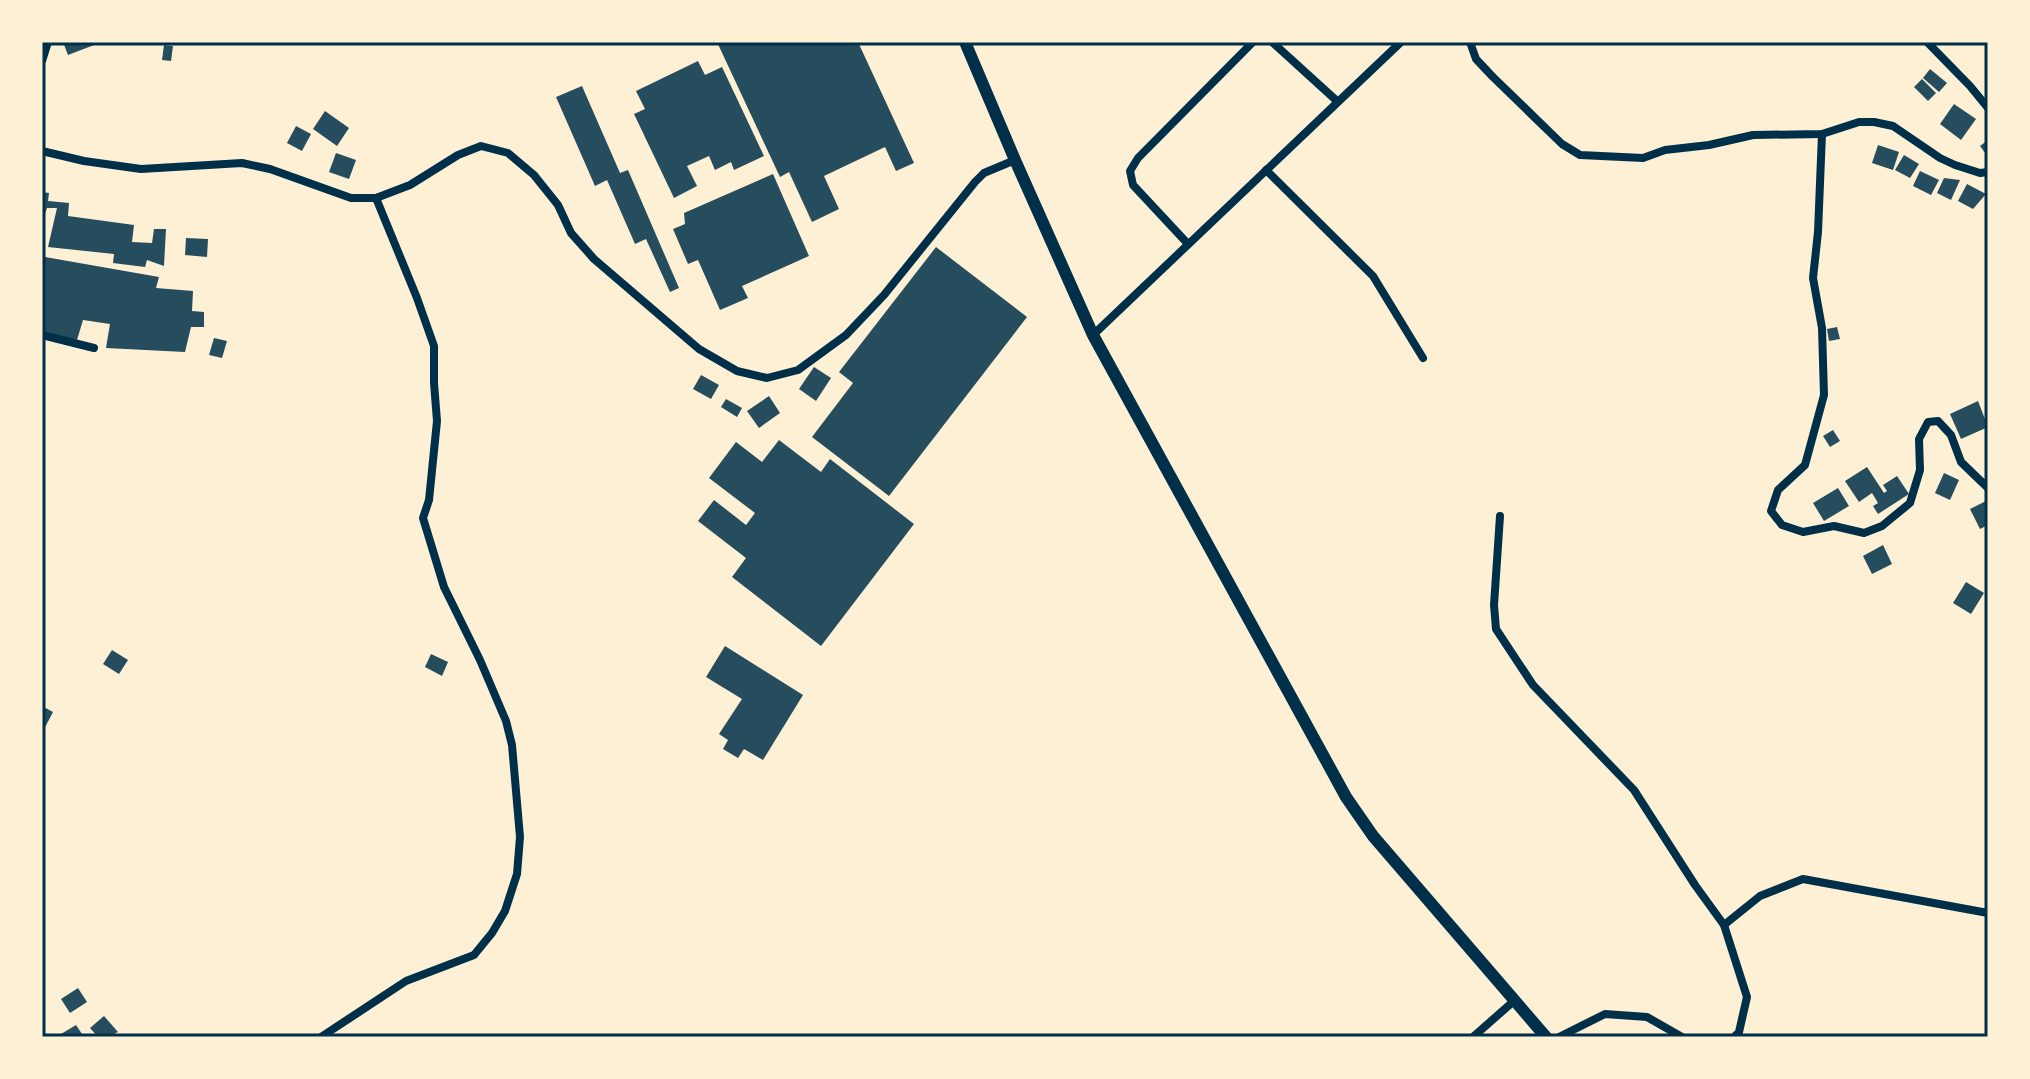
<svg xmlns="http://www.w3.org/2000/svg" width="2030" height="1079" viewBox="0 0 2030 1079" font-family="'Fira Sans',sans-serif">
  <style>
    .building { fill: #264d5e }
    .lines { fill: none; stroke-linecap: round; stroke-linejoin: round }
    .minor { stroke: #003049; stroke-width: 8 }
    .secondary { stroke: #003049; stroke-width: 12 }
    .neatline { fill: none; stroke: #003049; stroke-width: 3 }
  </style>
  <rect width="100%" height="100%" fill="#fdf0d5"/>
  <g class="building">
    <polygon points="63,42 102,42 68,55"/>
    <polygon points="717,42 858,42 914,163 896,171 885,147 824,176 839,209 812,222 789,172 780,177"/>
    <polygon points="164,45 173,46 171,61 162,60"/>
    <polygon points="698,61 705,75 722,67 764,156 734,170 731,162 715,170 709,156 687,166 697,186 674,198 634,114 645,109 636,91"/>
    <polygon points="1930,69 1947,83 1939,92 1923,78"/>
    <polygon points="1922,79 1936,93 1928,101 1914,87"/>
    <polygon points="582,86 620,173 628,170 679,288 670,292 646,239 635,244 607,180 595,186 556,97"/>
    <polygon points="1954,104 1976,119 1961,140 1940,124"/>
    <polygon points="325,111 349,128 337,146 313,129"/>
    <polygon points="296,126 311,134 302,151 287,143"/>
    <polygon points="1988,140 1988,157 1980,146"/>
    <polygon points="1878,145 1899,152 1893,170 1872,163"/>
    <polygon points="336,153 356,160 349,179 329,172"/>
    <polygon points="1904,155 1919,164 1910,178 1895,170"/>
    <polygon points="1920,171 1939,180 1931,195 1913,186"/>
    <polygon points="773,174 809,256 742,286 748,298 720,310 698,260 688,264 673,229 685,224 684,213"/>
    <polygon points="1944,178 1960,180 1951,200 1937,193"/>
    <polygon points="1967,184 1986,194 1973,209 1958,201"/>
    <polygon points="42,192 49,193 48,201 69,203 68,216 134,225 132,242 152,243 154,229 166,229 164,266 147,260 145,267 113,263 114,254 48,247 57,208 47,208 42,222"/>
    <polygon points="186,238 208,239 207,257 185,255"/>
    <polygon points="936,247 1027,317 889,496 812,437 853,383 839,372"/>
    <polygon points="45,257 159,277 156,288 193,291 192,311 204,312 204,327 191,327 185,352 106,348 110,324 83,320 77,340 42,332 42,283"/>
    <polygon points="1837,327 1840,339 1829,341 1827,329"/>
    <polygon points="214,338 227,341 222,358 209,355"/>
    <polygon points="814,367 831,378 816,401 799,389"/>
    <polygon points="701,375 719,385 711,399 693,389"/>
    <polygon points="769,396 780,413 759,428 747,411"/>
    <polygon points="726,399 742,408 737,417 721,407"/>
    <polygon points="1978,401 1988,427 1961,439 1950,414"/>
    <polygon points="1833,430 1840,441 1830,447 1823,436"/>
    <polygon points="779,440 821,472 830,459 914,524 821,646 732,577 746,558 698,521 714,500 746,525 755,513 709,478 736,442 762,462"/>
    <polygon points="1867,467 1884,493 1887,491 1883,485 1897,476 1909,494 1878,514 1873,506 1878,503 1872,493 1859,502 1845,481"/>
    <polygon points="1944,473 1959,480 1950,500 1935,493"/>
    <polygon points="1838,488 1849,506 1824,521 1813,503"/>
    <polygon points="1988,500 1988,525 1980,529 1970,509"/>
    <polygon points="1883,545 1892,564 1872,574 1863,556"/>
    <polygon points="1966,582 1984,593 1971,614 1953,603"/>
    <polygon points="725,646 803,695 763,760 744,749 738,758 723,749 728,740 719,734 742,699 706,677"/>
    <polygon points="112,650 128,660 119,674 103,664"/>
    <polygon points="431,654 448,662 442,676 425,667"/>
    <polygon points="42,706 53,712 42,733"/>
    <polygon points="78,988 87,1002 70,1013 61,999"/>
    <polygon points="104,1016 118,1032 108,1037 98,1037 90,1028"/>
    <polygon points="76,1025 84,1037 56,1037"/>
  </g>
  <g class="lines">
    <g class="minor">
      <polyline points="1272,42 1337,101"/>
      <polyline points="1470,42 1476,59 1492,76 1562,144 1580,155 1643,158 1665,150 1709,145 1753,135 1822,134 1859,122 1874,122 1893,126 1940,158 1955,165 1980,173 1988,172"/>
      <polyline points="1927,42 1970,86 1988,108"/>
      <polyline points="42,61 48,42"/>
      <polyline points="1822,134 1818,232 1813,278 1822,328 1824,395 1805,465 1778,490 1771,511 1782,525 1803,532 1834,526 1864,533 1882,526 1910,503 1920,470 1919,439 1928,422 1938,421 1951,435 1961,462 1988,488"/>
      <polyline points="42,151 84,161 141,169 242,163 270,169 351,198 376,198 410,185 458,155 481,146 508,153 534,175 558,205 571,233 594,259 699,349 737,371 767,378 798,370 846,335 884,295 975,182 984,173 1015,160"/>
      <polyline points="1266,170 1373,276 1423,358"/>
      <polyline points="1188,244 1133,185 1130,171 1138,158 1253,42"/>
      <polyline points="42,335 94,348"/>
      <polyline points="1093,335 1401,42"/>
      <polyline points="1500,516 1494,605 1496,629 1533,685 1634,790 1695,885 1724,925 1747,997 1739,1032 1734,1037"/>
      <polyline points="1724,925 1760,896 1803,879 1988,913"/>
      <polyline points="321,1037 406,981 474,955 492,933 505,911 517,874 520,837 512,745 506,721 480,660 444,587 423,518 429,500 437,421 434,383 434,346 417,298 376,198"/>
      <polyline points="1473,1037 1515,1000"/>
      <polyline points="1559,1037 1605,1014 1647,1017 1682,1037"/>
    </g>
    <polyline class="secondary" points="965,42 1015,160 1093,335 1346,797 1373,836 1546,1037"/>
  </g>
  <rect width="2030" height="1079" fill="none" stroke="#fdf0d5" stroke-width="88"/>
  <rect x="44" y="44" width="1942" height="991" class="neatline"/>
</svg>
